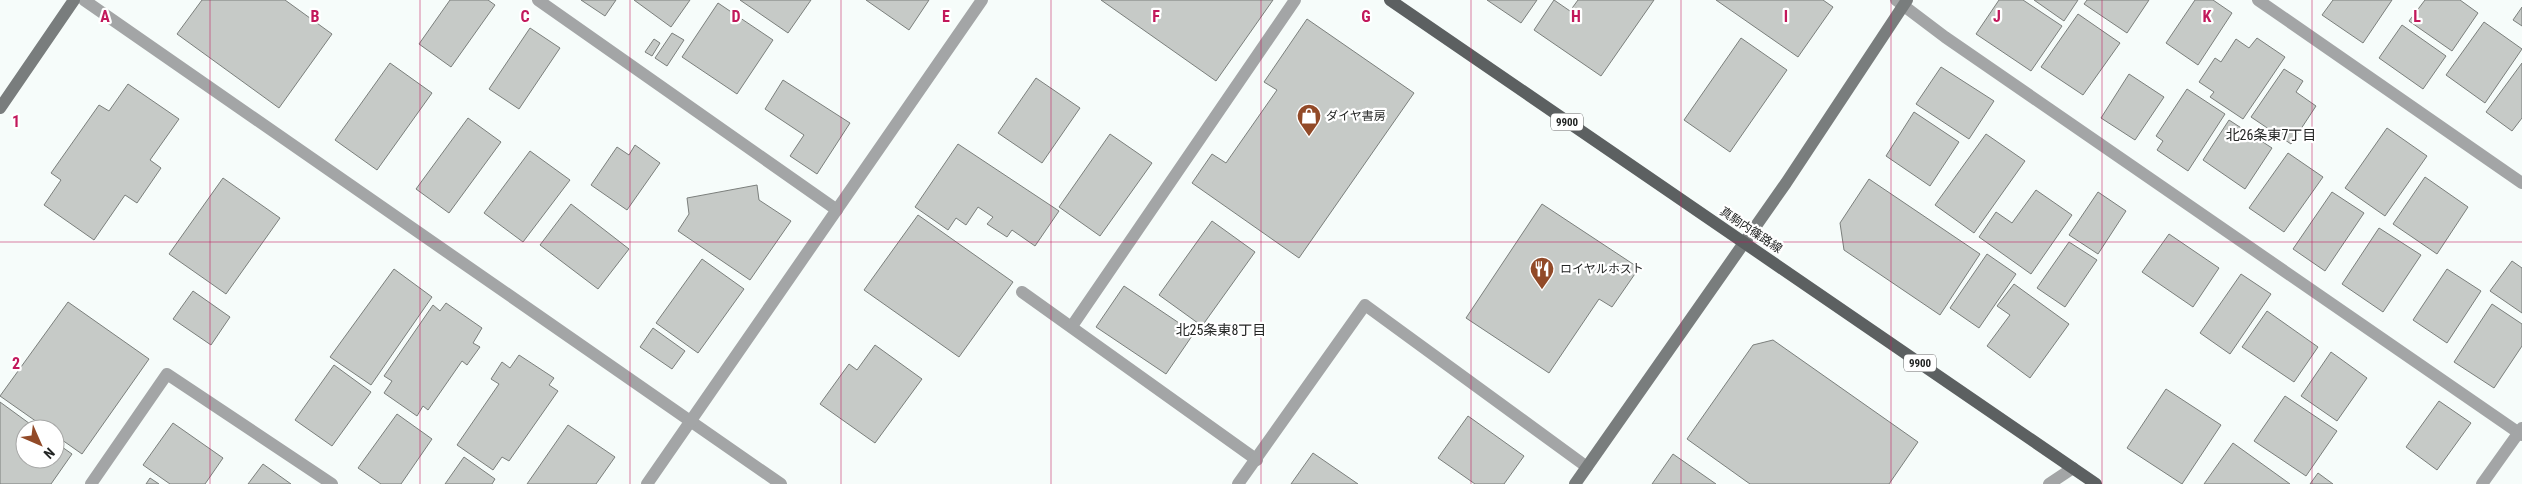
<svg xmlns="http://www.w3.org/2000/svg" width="2522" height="484" viewBox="0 0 2522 484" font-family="'Roboto Condensed','Noto Sans JP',sans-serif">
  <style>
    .building { fill: #c6cac7; stroke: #7b7f7c }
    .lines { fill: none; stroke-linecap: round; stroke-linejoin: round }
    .street { stroke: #a3a5a6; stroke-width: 12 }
    .secondary { stroke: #797d7d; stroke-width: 12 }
    .primary { stroke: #5c6061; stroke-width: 12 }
    .grid { fill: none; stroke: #c2185b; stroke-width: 1; stroke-opacity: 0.55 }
    .labels { text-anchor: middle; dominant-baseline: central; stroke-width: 4.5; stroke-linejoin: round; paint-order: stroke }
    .shield { fill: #fff; stroke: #656666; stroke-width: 1 }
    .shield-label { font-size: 11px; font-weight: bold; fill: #232524 }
    .poi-label { font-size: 12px; fill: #232524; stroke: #fff; text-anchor: start }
    .street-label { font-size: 12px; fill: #232524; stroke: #fff }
    .neighbourhood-label { font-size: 14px; fill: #232524; stroke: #fff }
    .grid-label { font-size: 16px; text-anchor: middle; font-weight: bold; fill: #c2185b; stroke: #fff; stroke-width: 4.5; stroke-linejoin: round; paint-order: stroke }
  </style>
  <rect width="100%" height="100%" fill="#f6fcfa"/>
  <g class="building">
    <polygon points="202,0 285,0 332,34 279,108 177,34"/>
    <polygon points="450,0 488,0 495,5 451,67 419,44"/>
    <polygon points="581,0 616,0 605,16"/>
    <polygon points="634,0 690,0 671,27"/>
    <polygon points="740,0 811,0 788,33"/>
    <polygon points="866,0 929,0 909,30"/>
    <polygon points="1101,0 1273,0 1216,81"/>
    <polygon points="1487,0 1537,0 1521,23"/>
    <polygon points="1554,0 1570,11 1578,0 1654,0 1601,76 1534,30"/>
    <polygon points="1716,0 1823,0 1833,7 1798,57"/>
    <polygon points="1999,0 2023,0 2062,26 2031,71 1976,34"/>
    <polygon points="2034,0 2078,0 2064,21"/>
    <polygon points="2087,0 2149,0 2127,33 2084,4"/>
    <polygon points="2195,0 2213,0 2232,13 2198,65 2166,43"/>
    <polygon points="2333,0 2392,0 2363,43 2322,15"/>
    <polygon points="2425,0 2460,0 2478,13 2452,51 2409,21"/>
    <polygon points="718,3 773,40 737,94 682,57"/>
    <polygon points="2522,7 2522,26 2513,20"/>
    <polygon points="2078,14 2120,43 2083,95 2041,67"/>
    <polygon points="1307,19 1414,93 1299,258 1192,183 1212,154 1226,163 1277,90 1264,82"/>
    <polygon points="2484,22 2522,49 2485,103 2446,75"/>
    <polygon points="2402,25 2446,56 2423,89 2379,58"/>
    <polygon points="530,28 560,48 519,109 489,89"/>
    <polygon points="672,33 684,40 667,66 655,58"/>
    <polygon points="1741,38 1787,70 1730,152 1684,120"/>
    <polygon points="2257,38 2285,57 2243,119 2210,97 2214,92 2199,82 2215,58 2221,62 2236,39 2249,48"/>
    <polygon points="654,39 660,43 652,56 645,52"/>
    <polygon points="390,63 432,93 377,170 335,140"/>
    <polygon points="2522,63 2522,118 2512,131 2486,112"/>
    <polygon points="1941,67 1994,101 1969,139 1916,104"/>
    <polygon points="2284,69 2303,81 2296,92 2316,106 2291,144 2251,117"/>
    <polygon points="2129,74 2164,97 2135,140 2101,118"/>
    <polygon points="1036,78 1080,108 1042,163 998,133"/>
    <polygon points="783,80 850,123 817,174 790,156 804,135 765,109"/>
    <polygon points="128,84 179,119 150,160 161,168 137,203 125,195 94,240 44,205 61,180 51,173 99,105 109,111"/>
    <polygon points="2187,89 2225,114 2188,171 2157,150 2163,141 2156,136"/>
    <polygon points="1914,112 1959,142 1930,186 1886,156"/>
    <polygon points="468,118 501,142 449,213 416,189"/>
    <polygon points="2229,120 2272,148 2245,189 2203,160"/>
    <polygon points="2387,128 2427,156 2385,216 2345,188"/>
    <polygon points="1110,134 1152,163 1100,236 1059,207"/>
    <polygon points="1986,134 2025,161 1974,233 1935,205"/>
    <polygon points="958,144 1059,211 1035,246 1012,230 1007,237 987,224 993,217 978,207 966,225 956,218 948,230 915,207"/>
    <polygon points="635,145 660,163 627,210 591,185 617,147 629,155"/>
    <polygon points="530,151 570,180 523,242 484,213"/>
    <polygon points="2288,153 2323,177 2284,232 2249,208"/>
    <polygon points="2425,177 2468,207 2437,254 2393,224"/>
    <polygon points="223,178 280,218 226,294 169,254"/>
    <polygon points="1869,179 1980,254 1940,315 1844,250 1840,223"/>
    <polygon points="757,185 759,200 791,221 750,280 678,231 689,214 687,198"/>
    <polygon points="2036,190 2072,215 2031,274 1979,237 1996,212 2012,223"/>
    <polygon points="2098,192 2126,211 2098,254 2069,235"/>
    <polygon points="2332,192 2364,213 2325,271 2293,249"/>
    <polygon points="571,204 629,249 598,289 540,245"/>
    <polygon points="1542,204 1639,268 1612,307 1599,299 1549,373 1466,318"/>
    <polygon points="918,215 1013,282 959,357 864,290"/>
    <polygon points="1212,221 1255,252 1202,326 1159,295"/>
    <polygon points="2379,228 2421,255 2383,312 2342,284"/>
    <polygon points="2169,234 2219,268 2193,307 2142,272"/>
    <polygon points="2069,242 2097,260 2065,307 2037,288"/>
    <polygon points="1987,254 2016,274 1979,328 1950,308"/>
    <polygon points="702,259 744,289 698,353 656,323"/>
    <polygon points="2512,261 2522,268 2522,313 2490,291"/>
    <polygon points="394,269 432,297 371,385 330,357"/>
    <polygon points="2447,269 2481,291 2447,343 2413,320"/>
    <polygon points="2241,274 2271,294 2230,354 2200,333"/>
    <polygon points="2014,284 2069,324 2030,378 1987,346 2010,315 1997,306"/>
    <polygon points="1124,286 1194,333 1166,374 1096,327"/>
    <polygon points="193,291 230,317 211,345 173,319"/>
    <polygon points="68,302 149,359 82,454 55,435 55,429 47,429 0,396"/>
    <polygon points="446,303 482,328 473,343 480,347 467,365 462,361 428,410 423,406 417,416 384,393 392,381 384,376 433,305 440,311"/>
    <polygon points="2492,304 2522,324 2522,346 2494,388 2454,362"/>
    <polygon points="2267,311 2318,347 2294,382 2242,347"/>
    <polygon points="653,328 685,351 672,369 640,347"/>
    <polygon points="1773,340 1918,442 1889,484 1750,484 1687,439 1753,345"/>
    <polygon points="875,345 922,379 875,443 820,404 849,364 857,370"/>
    <polygon points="2331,352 2367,378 2337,421 2301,396"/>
    <polygon points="519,355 554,378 549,385 558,391 509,461 502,457 493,470 457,445 499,384 491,379 502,362 510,368"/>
    <polygon points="334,365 371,392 332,446 295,420"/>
    <polygon points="2166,389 2221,425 2182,484 2127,448"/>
    <polygon points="2285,396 2337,431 2306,476 2254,441"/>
    <polygon points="2439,401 2471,423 2437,470 2406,447"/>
    <polygon points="0,402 37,429 25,429 25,459 55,459 55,442 72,454 51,484 0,484"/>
    <polygon points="397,414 432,439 401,484 381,484 358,468"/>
    <polygon points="1468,416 1524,456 1504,484 1475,484 1438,458"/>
    <polygon points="173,423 223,458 205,484 170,484 143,465"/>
    <polygon points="568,425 615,457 596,484 527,484"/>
    <polygon points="2233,443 2290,484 2204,484"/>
    <polygon points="1313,453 1358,484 1291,484"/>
    <polygon points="1673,454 1716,484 1652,484"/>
    <polygon points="464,457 495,479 492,484 445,484"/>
    <polygon points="263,464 291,484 248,484"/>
    <polygon points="2318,473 2333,484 2310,484"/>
    <polygon points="150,478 159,484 146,484"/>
  </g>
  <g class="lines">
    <g class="street">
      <polyline points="84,0 781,484"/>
      <polyline points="538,0 837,210"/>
      <polyline points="1896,0 1945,37 2522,435"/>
      <polyline points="2258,0 2522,183"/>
      <polyline points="1022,292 1257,460"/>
      <polyline points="1072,326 1295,0"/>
      <polyline points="91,484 167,374 332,484"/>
      <polyline points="647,484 982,0"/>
      <polyline points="1238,484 1365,305 1587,467"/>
      <polyline points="2049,484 2073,468"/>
      <polyline points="2482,484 2522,428"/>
    </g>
    <g class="secondary">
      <polyline points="0,108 74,0"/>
      <polyline points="1575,484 1786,183 1907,0"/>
    </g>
    <polyline class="primary" points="1390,0 2096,484"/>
  </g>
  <path class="grid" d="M 210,0 L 210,484M 420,0 L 420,484M 630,0 L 630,484M 841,0 L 841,484M 1051,0 L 1051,484M 1261,0 L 1261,484M 1471,0 L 1471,484M 1681,0 L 1681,484M 1891,0 L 1891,484M 2102,0 L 2102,484M 2312,0 L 2312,484M 0,242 L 2522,242"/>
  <defs>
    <symbol id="shop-pin" viewBox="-11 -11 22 30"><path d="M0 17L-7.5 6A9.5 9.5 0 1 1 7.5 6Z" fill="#924a28" stroke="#fff"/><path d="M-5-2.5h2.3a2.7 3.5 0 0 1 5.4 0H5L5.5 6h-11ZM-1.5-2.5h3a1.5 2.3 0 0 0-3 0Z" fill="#fff"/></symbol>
    <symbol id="restaurant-pin" viewBox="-11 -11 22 30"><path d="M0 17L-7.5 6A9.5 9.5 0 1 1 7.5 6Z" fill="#924a28" stroke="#fff"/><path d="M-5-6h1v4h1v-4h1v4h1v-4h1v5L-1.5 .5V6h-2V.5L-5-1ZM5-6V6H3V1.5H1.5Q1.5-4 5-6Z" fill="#fff"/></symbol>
  </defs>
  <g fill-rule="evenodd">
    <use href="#shop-pin" x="1295" y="102" width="28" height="38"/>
    <use href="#restaurant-pin" x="1528" y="255" width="28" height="38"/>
  </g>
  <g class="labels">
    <g class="shield">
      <rect x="1551" y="113.5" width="32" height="17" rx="4"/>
      <rect x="1904" y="354.5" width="32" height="17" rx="4"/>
    </g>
    <g class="shield-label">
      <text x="1567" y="122">9900</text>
      <text x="1920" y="363">9900</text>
    </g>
    <g class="poi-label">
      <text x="1326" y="116">ダイヤ書房</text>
      <text x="1560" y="269">ロイヤルホスト</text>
    </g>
    <g class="street-label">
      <text transform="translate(1751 230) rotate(34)">真駒内篠路線</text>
    </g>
    <g class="neighbourhood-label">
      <text x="2271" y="135">北26条東7丁目</text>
      <text x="1221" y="330">北25条東8丁目</text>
    </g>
  </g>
  <g class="grid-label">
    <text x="105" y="22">A</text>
    <text x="315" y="22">B</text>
    <text x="525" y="22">C</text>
    <text x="736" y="22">D</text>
    <text x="946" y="22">E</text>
    <text x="1156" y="22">F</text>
    <text x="1366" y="22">G</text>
    <text x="1576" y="22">H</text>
    <text x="1786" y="22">I</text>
    <text x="1997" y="22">J</text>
    <text x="2207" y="22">K</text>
    <text x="2417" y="22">L</text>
    <text x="16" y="127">1</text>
    <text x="16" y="369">2</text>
  </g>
  <g transform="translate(40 444) rotate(135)"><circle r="24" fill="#ffffff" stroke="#a7a8a7"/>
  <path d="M0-4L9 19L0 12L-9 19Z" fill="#924a28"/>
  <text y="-8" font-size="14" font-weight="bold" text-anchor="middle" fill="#232524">N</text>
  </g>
</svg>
